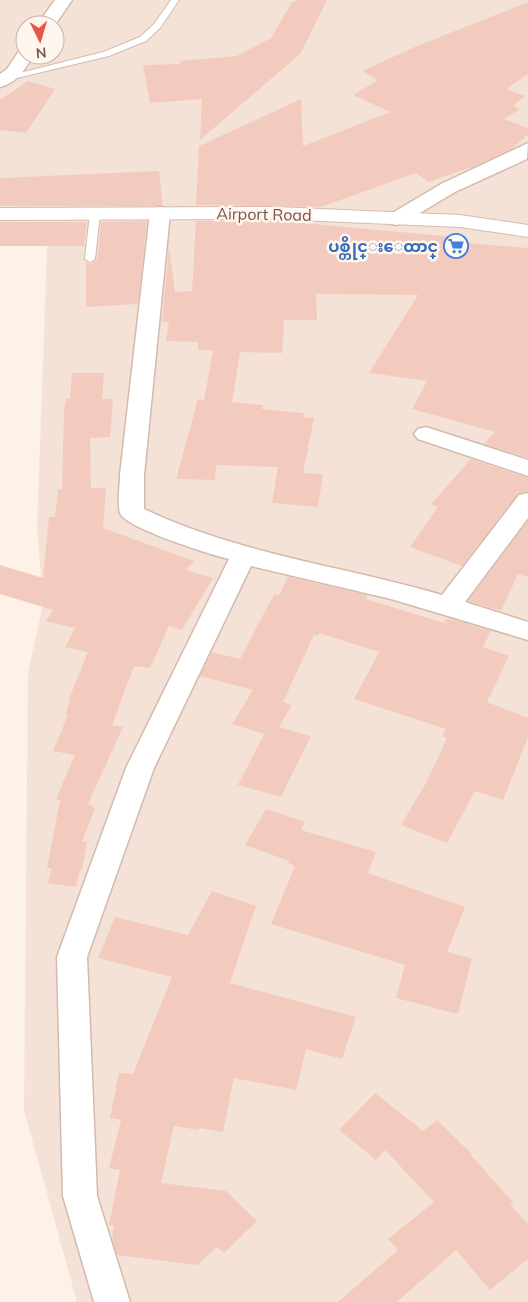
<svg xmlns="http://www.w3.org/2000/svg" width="528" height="1302" viewBox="0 0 528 1302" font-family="Mulish,'Noto Sans Myanmar',sans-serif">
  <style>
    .residential { fill: #f5e2d6; fill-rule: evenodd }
    .building { fill: #f3cbbe }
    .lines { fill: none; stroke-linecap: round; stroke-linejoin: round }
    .service-casing { stroke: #d2baaf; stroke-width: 2 }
    .minor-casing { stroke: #d2baaf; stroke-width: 3 }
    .secondary-casing { stroke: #d8baaf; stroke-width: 2 }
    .service { fill: #fff; fill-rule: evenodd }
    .minor { fill: #fff; fill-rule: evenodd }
    .secondary { fill: #fff; fill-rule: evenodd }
    .labels { text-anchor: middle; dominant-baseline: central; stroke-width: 5; stroke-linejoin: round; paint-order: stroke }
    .far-street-label { font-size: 16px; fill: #78544a; stroke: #fff6ef }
    .far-shop-label { font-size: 16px; font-weight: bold; fill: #366cbe; stroke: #fff6ef; text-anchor: end }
  </style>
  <rect width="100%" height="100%" fill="#fdf1e8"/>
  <path class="residential" d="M 0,0 L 528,0 L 528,1302 L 77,1302 L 24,1110 L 28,673 L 43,604 L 37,528 L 48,222 L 0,222 ZM 25,25 L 55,25 L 55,55 L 25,55 Z"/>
  <g class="building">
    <polygon points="297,0 327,0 301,53 200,140 202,99 150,103 143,65 181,64 180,61 237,56 271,38 292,2 296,2"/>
    <polygon points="528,2 528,74 506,89 525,96 513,106 520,109 504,119 528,128 528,135 511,149 475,166 428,182 416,173 321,207 196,205 199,146 301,99 303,146 390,112 353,95 378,80 362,71 417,46"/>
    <polygon points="28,81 55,89 26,133 0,130 0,100"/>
    <polygon points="159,171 163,206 0,206 0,178"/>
    <polygon points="147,221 138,304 86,307 86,262 91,264 97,259 101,222"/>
    <polygon points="196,221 282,221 454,237 454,242 528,248 528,458 484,444 495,432 412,409 427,381 369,373 418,295 316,294 317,320 284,320 282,353 240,352 232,402 263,405 262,409 304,413 303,417 314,418 303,473 323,474 318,507 272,503 278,467 216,465 215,480 176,479 198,399 204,400 213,350 198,350 198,342 166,341 169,322 162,322 169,246 175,292 192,291"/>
    <polygon points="0,222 87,222 84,246 0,246"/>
    <polygon points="72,373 104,373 102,399 113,399 110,437 90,438 91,488 106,488 103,528 194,561 186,570 213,578 182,630 169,626 150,668 134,666 112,725 123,727 88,804 95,808 82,842 87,842 82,870 80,870 76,887 48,883 52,868 47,868 60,800 56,799 75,755 53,751 68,715 65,715 70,701 68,701 88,652 65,647 75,628 46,621 53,610 0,594 0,565 43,578 49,517 55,517 58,489 62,489 64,410 66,399 70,399"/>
    <polygon points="471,459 528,478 528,491 518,494 462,566 410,547 438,507 431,504"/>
    <polygon points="528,521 528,577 518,574 501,611 468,601"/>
    <polygon points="288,577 367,595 366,599 444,623 446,619 455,620 491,631 483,647 509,656 487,702 528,718 528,737 503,800 475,791 447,843 401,825 426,783 447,738 442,736 446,729 354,699 379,652 319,633 318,636 314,635 283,702 292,705 279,727 311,736 281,797 238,785 264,734 232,724 253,690 200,676 212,652 240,659 274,594 279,595"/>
    <polygon points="266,809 305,822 301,830 376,852 368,873 465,907 447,952 472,958 458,1014 396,998 405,965 271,924 295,866 288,863 289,861 245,845"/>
    <polygon points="212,891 256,906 230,983 356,1017 342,1059 306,1049 296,1090 234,1078 223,1132 199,1128 199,1130 174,1126 161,1183 226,1191 257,1221 224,1253 217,1247 197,1265 117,1255 112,1238 114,1226 109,1225 120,1170 109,1168 121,1120 110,1118 119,1073 133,1074 172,977 98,958 115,917 188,935"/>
    <polygon points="375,1093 423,1131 437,1120 471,1153 470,1154 513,1202 510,1204 528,1224 528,1259 490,1290 456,1250 397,1302 338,1302 398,1250 388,1239 434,1202 385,1150 376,1160 339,1130"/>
  </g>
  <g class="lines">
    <defs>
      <g id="service">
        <polygon points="171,0 179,0 160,28 146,41 109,56 0,82 0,78 103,52 140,37 154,24"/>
        <polygon points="95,210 100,213 95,259 90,262 85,259 90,213"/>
      </g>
      <g id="minor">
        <polygon points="55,0 72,0 55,25 37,25"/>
        <path d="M 25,50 L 25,55 L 34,55 C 25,69 17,83 0,87 L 0,74 L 7,69 L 19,51 Z"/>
        <polygon points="528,143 527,159 455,192 403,223 396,225 389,223 386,219 389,215 441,184"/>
        <path d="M 160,207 L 167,209 L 170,213 L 144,475 L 144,509 C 238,554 343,566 442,595 L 519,495 L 528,493 L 528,518 L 465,602 L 528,622 L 528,640 L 391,599 L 251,566 L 154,768 L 87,957 L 97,1196 L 130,1302 L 94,1302 L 63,1196 L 57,957 L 126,768 L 229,559 C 212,555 125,528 120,513 C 117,503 120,486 120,475 L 150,213 L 153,209 Z"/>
        <polygon points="426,427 528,460 528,476 418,439 414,434 418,429"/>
      </g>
      <polygon id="secondary" points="275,207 460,215 528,225 528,237 460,227 275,219 0,220 0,208"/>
    </defs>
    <use href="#service" class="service-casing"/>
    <use href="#minor" class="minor-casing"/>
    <use href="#secondary" class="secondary-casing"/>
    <use href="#service" class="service"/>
    <use href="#minor" class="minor"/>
    <use href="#secondary" class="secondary"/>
  </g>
  <defs>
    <symbol id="supermarket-ring" viewBox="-11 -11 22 22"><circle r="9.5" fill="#fff6ef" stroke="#3f7fe0" stroke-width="1.5"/><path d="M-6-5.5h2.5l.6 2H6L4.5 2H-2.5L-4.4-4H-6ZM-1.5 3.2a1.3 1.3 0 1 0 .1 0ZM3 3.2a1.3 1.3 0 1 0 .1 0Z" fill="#3f7fe0"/></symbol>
  </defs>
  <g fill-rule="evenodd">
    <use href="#supermarket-ring" x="442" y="232" width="28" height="28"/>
  </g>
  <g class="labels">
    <g class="far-street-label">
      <text transform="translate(264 214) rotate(1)">Airport Road</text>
    </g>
    <g class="far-shop-label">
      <text x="438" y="246">ပစ္တိုင္းေထာင္</text>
    </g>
  </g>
  <g transform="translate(40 40) rotate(175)"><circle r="24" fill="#fff6ef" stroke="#c9b5ad"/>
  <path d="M0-4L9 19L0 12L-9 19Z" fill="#ea554a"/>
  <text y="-8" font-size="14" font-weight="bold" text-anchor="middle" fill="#78544a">N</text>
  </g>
</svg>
